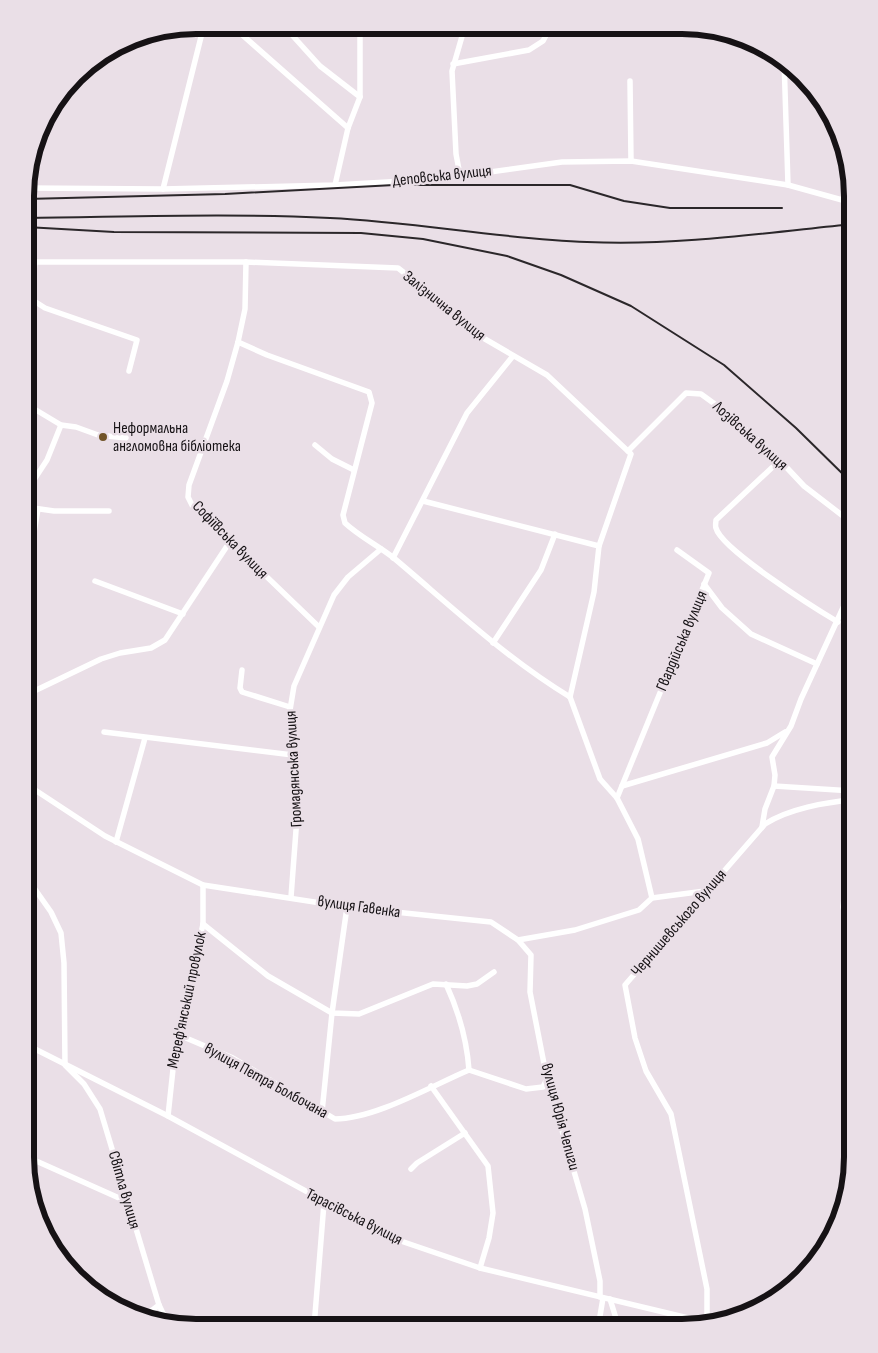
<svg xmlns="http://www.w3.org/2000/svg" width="878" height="1353" viewBox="0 0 878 1353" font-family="'Sofia Sans Condensed',sans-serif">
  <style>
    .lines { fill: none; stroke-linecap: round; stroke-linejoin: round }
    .minor { stroke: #fff; stroke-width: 5.5 }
    .rail { stroke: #2b272a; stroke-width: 2 }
    .poi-dot { fill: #715428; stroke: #eadfe7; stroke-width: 2 }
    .labels { text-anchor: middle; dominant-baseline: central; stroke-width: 5; stroke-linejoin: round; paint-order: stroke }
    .street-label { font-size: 16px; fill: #161215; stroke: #eadfe7 }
    .poi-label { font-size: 16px; fill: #161215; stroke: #eadfe7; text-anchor: start }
    .rim { fill: none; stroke: #161215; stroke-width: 6 }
  </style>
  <rect width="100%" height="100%" fill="#eadfe7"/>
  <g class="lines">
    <g class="minor">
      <polyline points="231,25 348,128"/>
      <polyline points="283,25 320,66 360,97"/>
      <polyline points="784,59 788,185"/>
      <polyline points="453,64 529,50 543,41 551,26"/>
      <polyline points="630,81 631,161"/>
      <polyline points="460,175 456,154 452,71 465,26"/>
      <polyline points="335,185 348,128 360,97 360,25"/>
      <polyline points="26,188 163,189 335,185 439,179 562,162 631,161 788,185 853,203"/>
      <polyline points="163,189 204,25"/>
      <polyline points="848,235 853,234"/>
      <polyline points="26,262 246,262 398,268 446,305 473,332 547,375 631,454 599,546 594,592 570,697"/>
      <polyline points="35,262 31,299 45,308 137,340 129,371"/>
      <polyline points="246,262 245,309 238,342 227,381 189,485 188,497 192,505 319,627"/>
      <path d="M 238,342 L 267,355 L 369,392 L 372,403 L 343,515 L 345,523 C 360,537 379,546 395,559 C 452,607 506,658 570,697"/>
      <polyline points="26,404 61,425 76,427 98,435 126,438"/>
      <polyline points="315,445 332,459 354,470"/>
      <polyline points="628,451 686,393 701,394 723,410 774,454 804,486 843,516 853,519"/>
      <path d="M 779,461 L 716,520 C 716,522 715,526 716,528 C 721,549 816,609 838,622"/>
      <polyline points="26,492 47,460 61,425"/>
      <polyline points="423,501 599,546"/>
      <polyline points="26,507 54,511 109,511"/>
      <polyline points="393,558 467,413 513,356"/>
      <polyline points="95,581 183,614"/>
      <polyline points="704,584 722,608 751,634 817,664"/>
      <polyline points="26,597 26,579 38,509"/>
      <polyline points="493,643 541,570 555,534"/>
      <polyline points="242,670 240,688 242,692 290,707"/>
      <polyline points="26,695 101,659 120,653 151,648 165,640 229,543"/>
      <polyline points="570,697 600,779 617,798 638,839 652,898"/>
      <polyline points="104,732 293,755"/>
      <polyline points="26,784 105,836 203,885 347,907 491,922 518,940 575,930 639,910 652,898 705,891"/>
      <polyline points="622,786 767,743 785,732"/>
      <polyline points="774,786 853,791"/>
      <polyline points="617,798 709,573 677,550"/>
      <polyline points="762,827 765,809 774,786 775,775 772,757 791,726 801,699 853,586"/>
      <polyline points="116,842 145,738"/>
      <polyline points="25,875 51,912 61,933 64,963 65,1065 84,1084 100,1109 159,1305 168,1324"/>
      <polyline points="291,897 297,817 290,710 294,686 334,595 348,577 381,549"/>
      <polyline points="203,924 268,976 332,1013 359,1014 433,984 467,986 477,984 494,972"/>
      <polyline points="518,940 531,955 530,992 547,1079 585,1209 600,1281 600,1297"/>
      <polyline points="853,956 843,907 853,823"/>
      <path d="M 446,984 C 458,1010 467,1042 469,1070"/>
      <path d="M 179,1035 L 233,1058 L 335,1119 C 375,1119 431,1086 469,1070 L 526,1089 L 543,1087 L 547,1079"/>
      <polyline points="25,1044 168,1116 392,1238 480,1268 709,1323"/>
      <polyline points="431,1086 488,1166 493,1213 489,1238 480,1268"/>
      <polyline points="322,1112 332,1013 347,907"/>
      <polyline points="168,1116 174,1060 203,924 203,885"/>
      <polyline points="25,1156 128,1202"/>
      <polyline points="411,1169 417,1163 465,1133"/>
      <polyline points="610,1299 619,1328"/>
      <polyline points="146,1315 159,1305"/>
      <path d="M 707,1322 L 707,1289 L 671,1114 L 646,1071 L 635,1038 L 625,985 L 765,824 C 788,809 826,802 853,800"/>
      <polyline points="314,1327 324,1203"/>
      <polyline points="598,1328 603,1298"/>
    </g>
    <g class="rail">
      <polyline points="26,199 225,194 394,185 570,185 624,201 670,208 782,208"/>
      <path d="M 26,218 C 128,217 229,213 330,218 C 416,222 501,239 587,242 C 676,246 765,233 853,224"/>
      <polyline points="26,227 114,232 361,233 423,239 507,256 561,275 631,306 724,365 796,428 853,484"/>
    </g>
  </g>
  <circle class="poi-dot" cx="103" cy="437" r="5"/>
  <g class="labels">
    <g class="street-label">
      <text transform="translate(442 176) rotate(-6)">Деповська вулиця</text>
      <text transform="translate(444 306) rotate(39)">Залізнична вулиця</text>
      <text transform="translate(750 436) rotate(42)">Лозівська вулиця</text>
      <text transform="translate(230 540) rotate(46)">Софіївська вулиця</text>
      <text transform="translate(682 641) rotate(-67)">Гвардійська вулиця</text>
      <text transform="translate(294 769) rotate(-93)">Громадянська вулиця</text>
      <text transform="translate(359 907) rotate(8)">вулиця Гавенка</text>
      <text transform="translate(679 923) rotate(-49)">Чернишевського вулиця</text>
      <text transform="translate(187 1000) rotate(-78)">Мереф'янський провулок</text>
      <text transform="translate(266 1081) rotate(29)">вулиця Петра Болбочана</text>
      <text transform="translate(560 1117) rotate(75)">вулиця Юрія Чепиги</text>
      <text transform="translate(124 1190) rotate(74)">Світла вулиця</text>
      <text transform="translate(354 1217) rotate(27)">Тарасівська вулиця</text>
    </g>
    <g class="poi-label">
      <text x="113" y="428">Неформальна<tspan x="113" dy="18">англомовна бібліотека</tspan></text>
    </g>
  </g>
  <path d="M0 0H878V1353H0ZM196 34H682A162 162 0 0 1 844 196V1157A162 162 0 0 1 682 1319H196A162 162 0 0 1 34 1157V196A162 162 0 0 1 196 34Z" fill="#eadfe7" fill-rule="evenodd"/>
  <path class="rim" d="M196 34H682A162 162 0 0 1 844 196V1157A162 162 0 0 1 682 1319H196A162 162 0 0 1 34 1157V196A162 162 0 0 1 196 34Z"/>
</svg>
